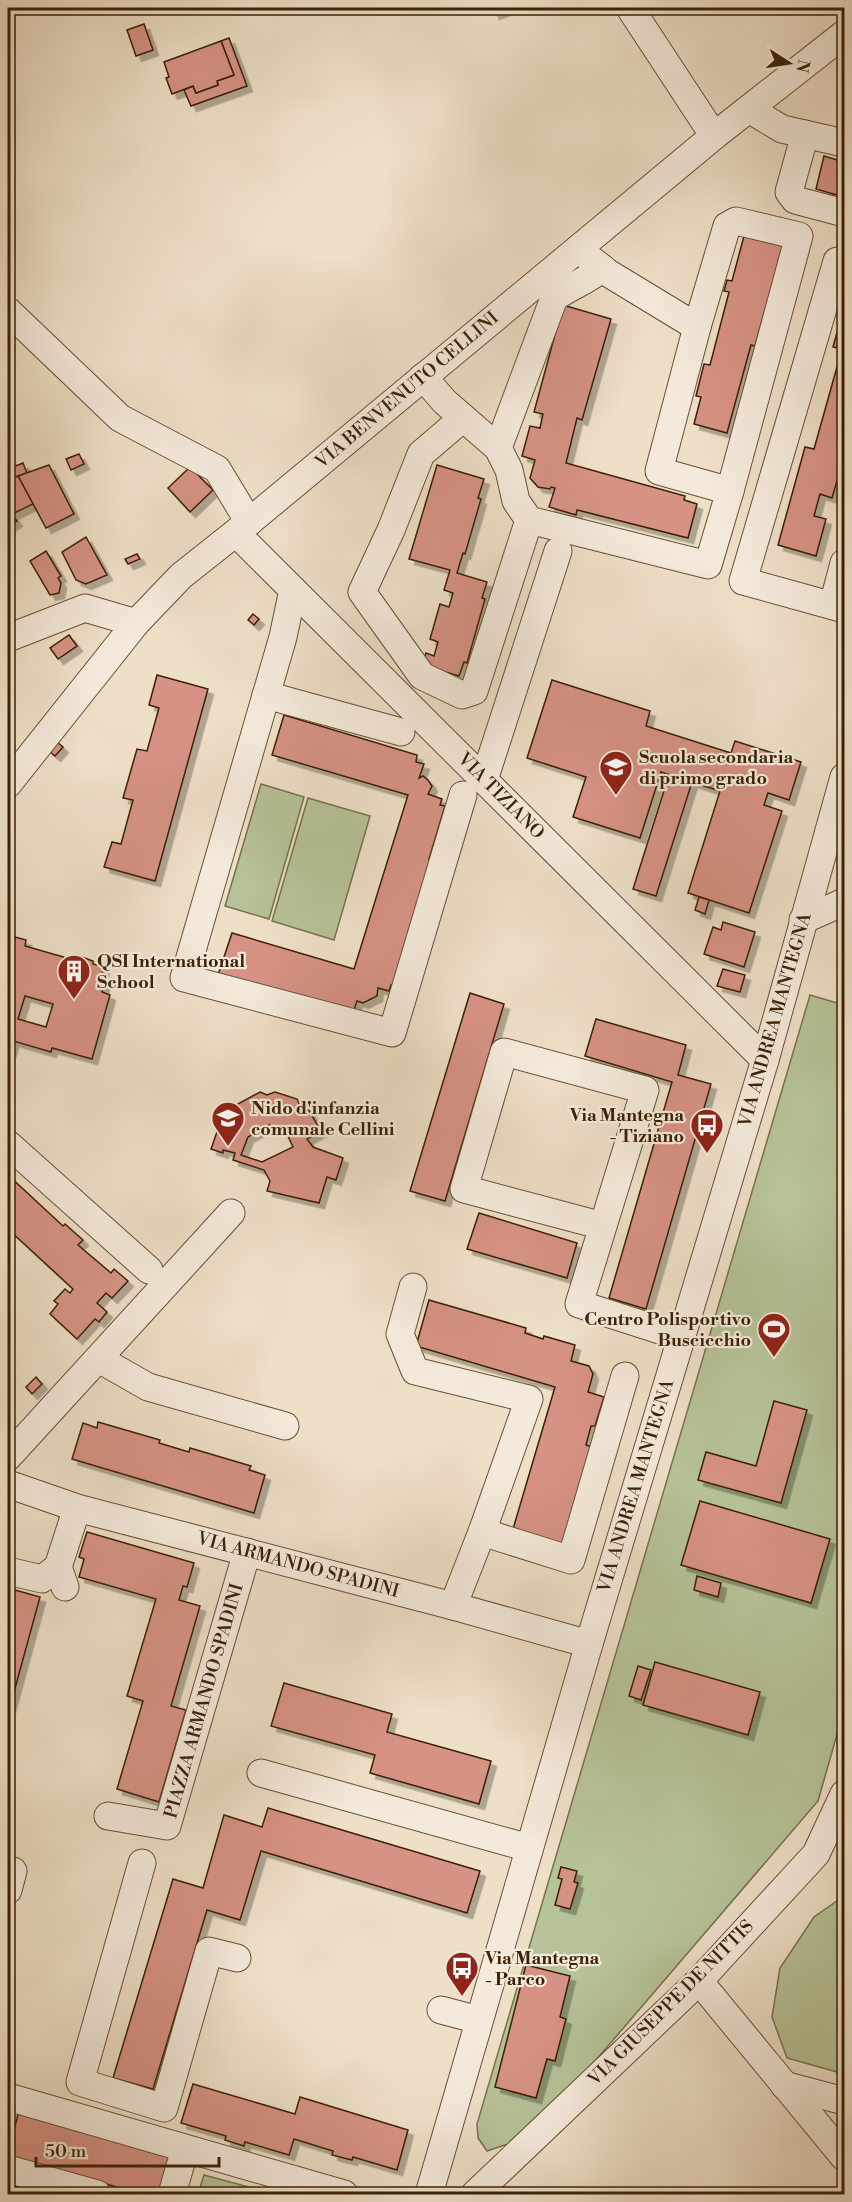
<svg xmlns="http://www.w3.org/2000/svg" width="852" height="2202" viewBox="0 0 852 2202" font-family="'Libre Bodoni',serif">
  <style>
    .green { fill: #b6c297; stroke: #78714e; stroke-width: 1.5 }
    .building { fill: #d69284; stroke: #3a2005; stroke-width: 1.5; fill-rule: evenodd; filter: url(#shadow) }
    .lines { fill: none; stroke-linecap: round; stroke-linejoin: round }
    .minor-casing { stroke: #675036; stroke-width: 29 }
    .minor { stroke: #f4eadb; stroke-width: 27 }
    .labels { text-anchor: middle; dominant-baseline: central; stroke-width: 4.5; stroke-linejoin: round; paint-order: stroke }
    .street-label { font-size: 18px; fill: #3a2005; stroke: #f4eadb }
    .poi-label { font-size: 18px; font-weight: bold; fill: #3a2005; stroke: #f4eadb; text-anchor: start }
  </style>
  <defs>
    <filter id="shadow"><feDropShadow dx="5.5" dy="5.5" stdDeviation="0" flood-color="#0004"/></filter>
  </defs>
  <rect width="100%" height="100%" fill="#eedfc7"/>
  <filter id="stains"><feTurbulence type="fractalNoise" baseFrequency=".00333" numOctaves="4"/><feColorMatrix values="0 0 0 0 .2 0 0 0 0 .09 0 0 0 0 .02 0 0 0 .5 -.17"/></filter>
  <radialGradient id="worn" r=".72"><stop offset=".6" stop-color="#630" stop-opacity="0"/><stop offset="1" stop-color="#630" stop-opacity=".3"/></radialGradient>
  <g class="green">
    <polygon points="261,784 304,797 269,919 225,906"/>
    <polygon points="308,798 370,816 334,940 272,921"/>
    <polygon points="810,995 844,1005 844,1710 818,1801 578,2081 511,2143 487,2151 478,2138 477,2124"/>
    <polygon points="841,1898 844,1899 844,2074 787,2058 772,2017 780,1968 814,1917"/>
    <polygon points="204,2175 275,2194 198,2194"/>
  </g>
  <g class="building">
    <polygon points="492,8 510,8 494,14"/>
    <polygon points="144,24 153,50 136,56 127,30"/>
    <polygon points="229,38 247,86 191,106 184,90 193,86 196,93 218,85 217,81 234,75 221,41"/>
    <polygon points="221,41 234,75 217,81 218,85 196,93 193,86 172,94 166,78 169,77 164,62"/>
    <polygon points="824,156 844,162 844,197 816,189"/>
    <polygon points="744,236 783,246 755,346 751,345 727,433 694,424 701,397 696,396 704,364 710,365 729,292 724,291 727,280 732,281"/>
    <polygon points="563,305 611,319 582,420 577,418 566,463 685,496 684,500 697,504 688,538 577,510 576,515 549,507 555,488 551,487 550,489 538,487 530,478 535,460 522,456 530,426 540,428 543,414 534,412"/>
    <polygon points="844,307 844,460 843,460 832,498 820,494 814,516 826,519 816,556 778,545 805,447 814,449 842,349 833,347"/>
    <polygon points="79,454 84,464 71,470 66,459"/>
    <polygon points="23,463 27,473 8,480 8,469"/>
    <polygon points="49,465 74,514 46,528 18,476"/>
    <polygon points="437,465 484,479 478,498 481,499 465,554 463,553 457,573 487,582 482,598 485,599 467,663 464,662 459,676 422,665 426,653 434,656 438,642 430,639 440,604 449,607 453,593 444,590 450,570 409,559"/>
    <polygon points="190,467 213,490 190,512 168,488"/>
    <polygon points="18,476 33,504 8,516 8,480"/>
    <polygon points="12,514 17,521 11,525 8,516"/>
    <polygon points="86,537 107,575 86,584 76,580 62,552"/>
    <polygon points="46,551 61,576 58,578 61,583 59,593 50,595 30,561"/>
    <polygon points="137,554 140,559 128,564 125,559"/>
    <polygon points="253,614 259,619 254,625 248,620"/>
    <polygon points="69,635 77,646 58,659 50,648"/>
    <polygon points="157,675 208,689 155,881 104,867 112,842 121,844 133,800 123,798 137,749 147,751 159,708 149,705"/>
    <polygon points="552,680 650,711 646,726 731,753 735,741 801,762 789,800 768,793 764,805 782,811 749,913 688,893 720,791 661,772 640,838 573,817 586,777 527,758"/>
    <polygon points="284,715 417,755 416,762 424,764 419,778 423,776 428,780 432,786 428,794 442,799 440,805 445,806 429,859 436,861 397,987 391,985 389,991 378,988 377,996 363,1003 357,1001 354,1010 347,1007 345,1015 218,975 232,933 354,969 408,795 272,755"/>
    <polygon points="56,741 63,747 55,756 48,750"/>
    <polygon points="669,775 692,782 656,896 633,889"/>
    <polygon points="699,897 709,900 705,914 695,910"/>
    <polygon points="723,922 755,932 744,967 704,954 713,927 721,930"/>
    <path d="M 15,937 L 26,940 L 25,946 L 81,962 L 82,957 L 93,961 L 93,964 L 104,967 L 100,979 L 105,981 L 102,992 L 110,995 L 92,1059 L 52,1048 L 51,1052 L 13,1041 L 14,1040 L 8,1038 L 8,948 L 12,949 ZM 25,996 L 53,1004 L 46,1027 L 18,1019 Z"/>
    <polygon points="723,969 745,975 740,992 717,986"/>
    <polygon points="470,993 504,1004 445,1201 410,1191"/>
    <polygon points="596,1019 686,1045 678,1075 711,1084 646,1309 609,1298 672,1082 585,1056"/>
    <polygon points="8,1038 14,1040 10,1053 8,1052"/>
    <path d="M 260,1092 L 267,1095 L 275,1092 L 297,1099 L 300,1105 L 307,1107 L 321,1131 L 307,1139 L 313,1147 L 343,1158 L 336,1180 L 327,1177 L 319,1203 L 267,1191 L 270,1181 L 264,1170 L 233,1160 L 235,1153 L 223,1150 L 223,1153 L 211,1149 L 219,1126 L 228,1131 L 233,1125 L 228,1117 L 239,1111 L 236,1105 ZM 269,1125 L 285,1130 L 293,1147 L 262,1162 L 241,1155 L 248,1137 Z"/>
    <polygon points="8,1175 63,1226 65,1224 83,1240 78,1245 111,1273 114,1269 128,1281 112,1298 106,1293 97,1303 107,1312 99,1322 95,1319 77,1339 50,1314 58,1304 54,1301 65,1289 70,1293 73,1289 8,1229"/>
    <polygon points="479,1213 577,1243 567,1278 467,1249"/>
    <polygon points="429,1300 526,1328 525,1333 543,1339 544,1336 575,1345 571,1361 589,1366 593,1374 588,1392 604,1397 595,1426 591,1426 586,1445 592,1447 564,1544 513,1529 555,1387 416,1346"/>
    <polygon points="36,1377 42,1384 32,1394 26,1387"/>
    <polygon points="774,1401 807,1410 781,1503 698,1480 706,1452 756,1466"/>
    <polygon points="98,1422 160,1440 159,1443 189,1452 190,1448 251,1466 249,1470 265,1475 254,1513 72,1459 83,1423 97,1428"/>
    <polygon points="700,1501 830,1539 811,1603 681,1565"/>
    <polygon points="87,1532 194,1563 187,1587 183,1586 179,1600 200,1606 171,1706 186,1710 159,1802 117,1789 143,1701 127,1696 156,1599 79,1577 84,1559 79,1557"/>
    <polygon points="697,1576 721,1583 718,1597 694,1590"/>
    <polygon points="8,1588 40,1597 8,1714"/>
    <polygon points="655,1662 760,1692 748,1735 643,1705"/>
    <polygon points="638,1666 651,1670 641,1700 629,1696"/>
    <polygon points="284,1683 392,1714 387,1732 491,1761 479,1804 370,1773 375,1755 271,1726"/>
    <polygon points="268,1808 480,1871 467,1913 261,1851 240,1920 207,1910 153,2089 113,2078 173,1879 203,1888 224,1815 262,1827"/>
    <polygon points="561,1867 577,1871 574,1882 578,1883 570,1909 555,1905 562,1879 558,1878"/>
    <polygon points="526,1965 570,1976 560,2017 566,2019 555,2061 547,2059 536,2098 495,2087"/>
    <polygon points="193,2084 295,2114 300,2097 408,2130 397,2170 353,2157 352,2160 332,2155 333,2151 294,2139 289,2155 245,2142 244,2146 225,2140 226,2136 181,2123"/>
    <polygon points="19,2110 171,2155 159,2194 140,2194 8,2155"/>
    <polygon points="8,2182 22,2187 19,2194 8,2194"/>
  </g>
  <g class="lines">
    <defs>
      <g id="minor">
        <polyline points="630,8 714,136"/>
        <polyline points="749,109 782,129 844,143"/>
        <polyline points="805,134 789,192 795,200 844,213"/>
        <polyline points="837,261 743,581 844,609"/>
        <polyline points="8,311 120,418 217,469 249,522"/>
        <polyline points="697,327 727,226 736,221 799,236 730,491"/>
        <polyline points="423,377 445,402 498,448 509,470 516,501 529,520 708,565 730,491 659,471 697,327 608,273 578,249"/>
        <polyline points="463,418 421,454 391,530 362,592 422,676 462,695 474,691 529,520"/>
        <path d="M 498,448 L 554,298 C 569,287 589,280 602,268"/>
        <polyline points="236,533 765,1060"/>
        <polyline points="293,590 283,637 184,978 392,1033 463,795"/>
        <polyline points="833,605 844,563"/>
        <polyline points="8,638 85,608 136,623"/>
        <polyline points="266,695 401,732"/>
        <polyline points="484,780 558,551"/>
        <polyline points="8,784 136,623 181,576 249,522 714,136 844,34"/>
        <polyline points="803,920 844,902"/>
        <polyline points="8,1144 149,1270"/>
        <polyline points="603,1226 464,1189 504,1052 645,1090 579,1304 681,1337"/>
        <polyline points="413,1287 400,1334 415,1371 529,1399 482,1532 453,1606"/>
        <polyline points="99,1359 148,1387 285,1426"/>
        <polyline points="8,1457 231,1213"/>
        <polyline points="8,1484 77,1508 453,1606 589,1644"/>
        <polyline points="482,1532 571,1560 625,1376"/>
        <polyline points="8,1571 42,1579 58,1567"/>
        <polyline points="65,1587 58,1567 77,1508"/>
        <polyline points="261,1773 529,1848"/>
        <polyline points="108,1816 167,1826 247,1552"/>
        <polyline points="142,1863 80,2082 164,2108 209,1951 237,1958"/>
        <polyline points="8,1890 13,1871"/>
        <polyline points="699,1981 844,2157"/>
        <polyline points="441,2010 479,2020"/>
        <polyline points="784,2085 844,2101"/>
        <polyline points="8,2097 344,2194"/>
        <polyline points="8,2169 97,2194"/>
        <polyline points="172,2194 185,2149"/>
        <polyline points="429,2194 589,1644 765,1060 844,777"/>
        <polyline points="475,2194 699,1981 816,1854 844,1794"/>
      </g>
    </defs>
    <use href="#minor" class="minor-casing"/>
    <use href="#minor" class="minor"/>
  </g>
  <defs>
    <symbol id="school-pin" viewBox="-11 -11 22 30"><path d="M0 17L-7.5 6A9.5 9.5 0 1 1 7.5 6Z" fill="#8f2418" stroke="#f4eadb"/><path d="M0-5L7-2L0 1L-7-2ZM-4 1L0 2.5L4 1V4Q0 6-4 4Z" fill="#fff"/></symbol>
    <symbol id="building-pin" viewBox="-11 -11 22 30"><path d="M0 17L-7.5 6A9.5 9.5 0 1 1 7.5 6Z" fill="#8f2418" stroke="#f4eadb"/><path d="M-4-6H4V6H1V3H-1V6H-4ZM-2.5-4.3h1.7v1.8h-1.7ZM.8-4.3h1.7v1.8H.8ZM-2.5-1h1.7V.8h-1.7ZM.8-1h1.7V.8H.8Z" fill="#fff"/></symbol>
    <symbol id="bus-pin" viewBox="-11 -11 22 30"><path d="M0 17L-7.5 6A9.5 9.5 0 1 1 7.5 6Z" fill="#8f2418" stroke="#f4eadb"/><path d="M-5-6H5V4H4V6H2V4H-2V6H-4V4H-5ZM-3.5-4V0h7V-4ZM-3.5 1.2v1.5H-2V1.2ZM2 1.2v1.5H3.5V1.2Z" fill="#fff"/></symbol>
    <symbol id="stadium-pin" viewBox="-11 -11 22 30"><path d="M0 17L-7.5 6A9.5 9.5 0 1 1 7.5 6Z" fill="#8f2418" stroke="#f4eadb"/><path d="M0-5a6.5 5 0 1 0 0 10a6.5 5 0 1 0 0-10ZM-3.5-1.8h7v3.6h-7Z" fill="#fff"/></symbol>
  </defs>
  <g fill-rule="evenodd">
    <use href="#school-pin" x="597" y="748" width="38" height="52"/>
    <use href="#building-pin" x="55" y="952" width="38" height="52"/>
    <use href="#school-pin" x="209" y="1099" width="38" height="52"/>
    <use href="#bus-pin" x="688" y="1106" width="38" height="52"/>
    <use href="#stadium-pin" x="755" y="1310" width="38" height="52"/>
    <use href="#bus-pin" x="443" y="1949" width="38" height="52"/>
  </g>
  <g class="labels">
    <g class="street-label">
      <text transform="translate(407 390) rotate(-40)">VIA BENVENUTO CELLINI</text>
      <text transform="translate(501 796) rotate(45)">VIA TIZIANO</text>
      <text transform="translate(775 1020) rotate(-74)">VIA ANDREA MANTEGNA</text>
      <text transform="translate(636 1486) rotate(-73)">VIA ANDREA MANTEGNA</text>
      <text transform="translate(298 1565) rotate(15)">VIA ARMANDO SPADINI</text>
      <text transform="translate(204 1701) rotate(-74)">PIAZZA ARMANDO SPADINI</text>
      <text transform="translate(671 2003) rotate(-45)">VIA GIUSEPPE DE NITTIS</text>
    </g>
    <g class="poi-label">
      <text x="639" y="757">Scuola secondaria<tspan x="639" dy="21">di primo grado</tspan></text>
      <text x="97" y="961">QSI International<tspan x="97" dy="21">School</tspan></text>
      <text x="251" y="1108">Nido d'infanzia<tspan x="251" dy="21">comunale Cellini</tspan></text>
      <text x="684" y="1115" text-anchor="end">Via Mantegna<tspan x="684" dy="21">- Tiziano</tspan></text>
      <text x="751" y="1319" text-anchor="end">Centro Polisportivo<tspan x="751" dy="21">Buscicchio</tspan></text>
      <text x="485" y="1958">Via Mantegna<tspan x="485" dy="21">- Parco</tspan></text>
    </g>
  </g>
  <rect width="852" height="2202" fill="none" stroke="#eedfc7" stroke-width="30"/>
  <rect x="9" y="9" width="834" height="2184" fill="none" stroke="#3a2005" stroke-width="3"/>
  <rect x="15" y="15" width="822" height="2172" fill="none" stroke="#3a2005" stroke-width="1.5"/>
  <g transform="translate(789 63) rotate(102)" stroke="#f4eadb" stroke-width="4.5" paint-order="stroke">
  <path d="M0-4.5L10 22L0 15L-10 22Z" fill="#3a2005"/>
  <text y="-9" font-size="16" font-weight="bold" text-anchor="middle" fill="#3a2005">N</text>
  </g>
  <path d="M36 2157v9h183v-9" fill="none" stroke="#3a2005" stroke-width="3"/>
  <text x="45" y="2157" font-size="18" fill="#3a2005" stroke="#f4eadb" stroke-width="4.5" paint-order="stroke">50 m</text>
  <rect width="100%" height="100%" filter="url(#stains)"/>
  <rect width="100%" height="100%" fill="url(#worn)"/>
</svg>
